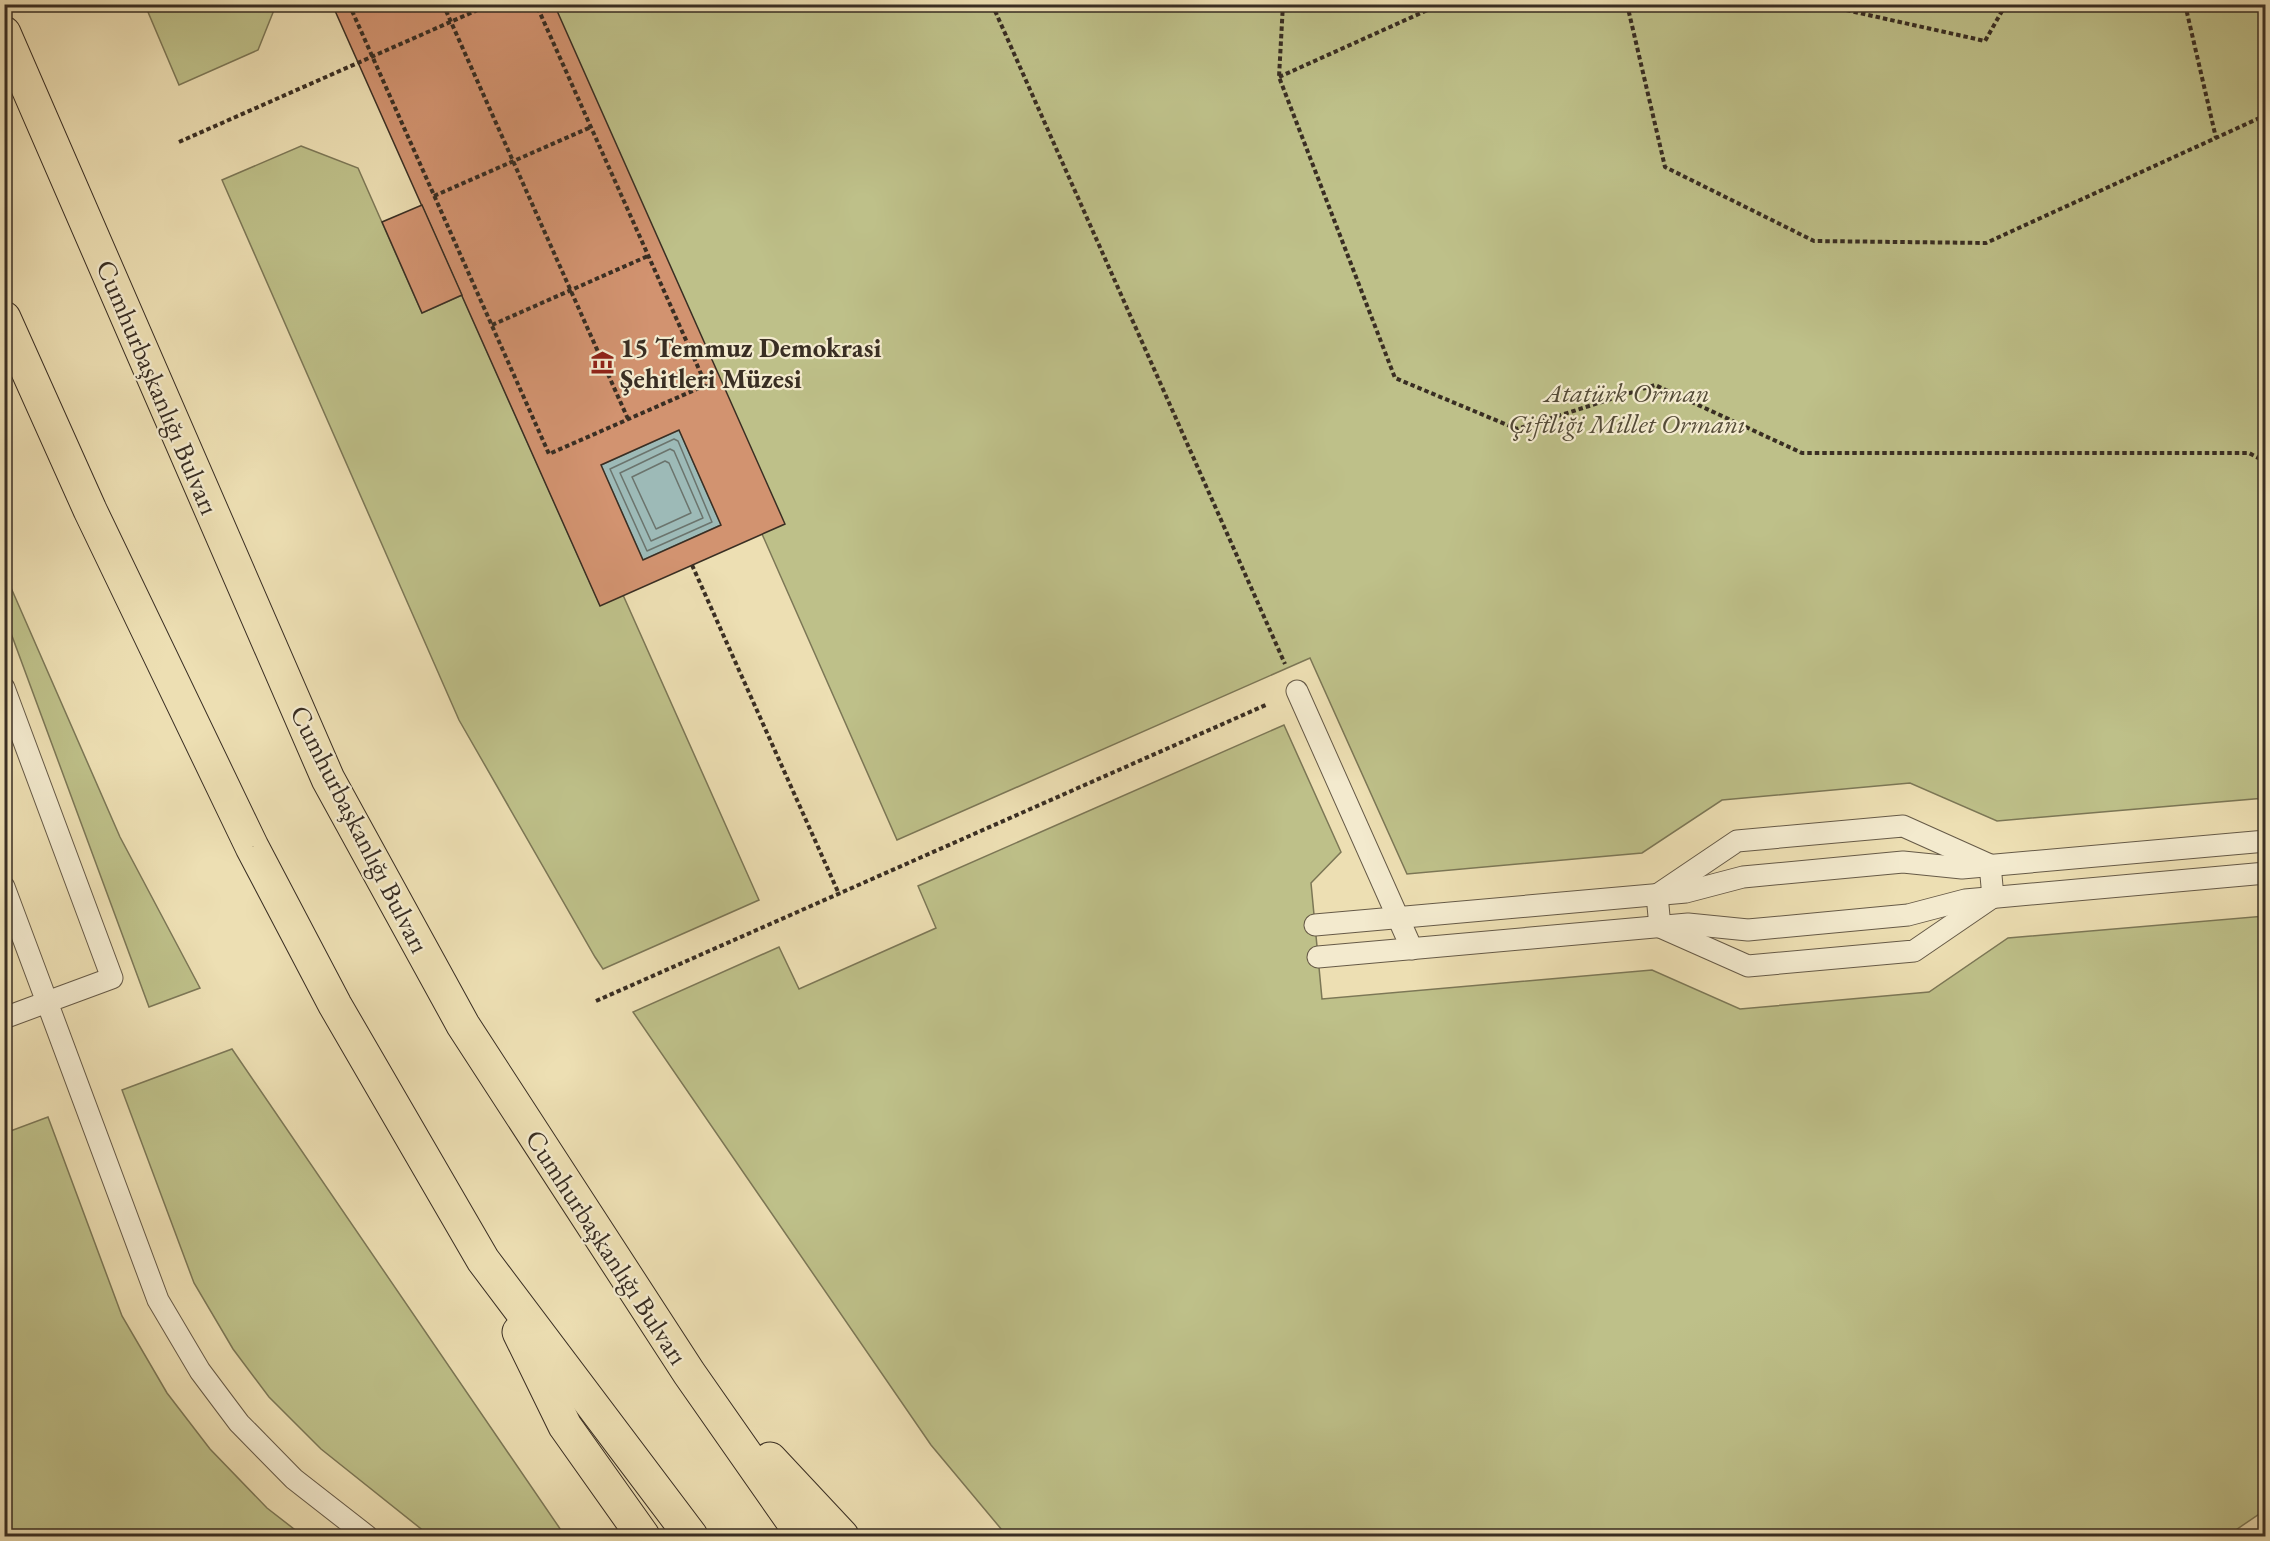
<svg xmlns="http://www.w3.org/2000/svg" width="2270" height="1541" viewBox="0 0 2270 1541" font-family="'EB Garamond',serif">
  <style>
    .green { fill: #bec089; stroke: #7c7756; stroke-width: 1.5 }
    .water { fill: #9dbab7; stroke: #75827c; stroke-width: 1.5 }
    .lines { fill: none; stroke-linecap: round; stroke-linejoin: round }
    .shore { stroke: #6b746d; stroke-width: 1.5 }
    .building { fill: #d29370; stroke: #392e23; stroke-width: 1.5; fill-rule: evenodd }
    .service-casing { stroke: #665a47; stroke-width: 23 }
    .primary-casing { stroke: #392e23; stroke-width: 35 }
    .path { stroke: #392e23; stroke-width: 4; stroke-dasharray: 4.5 3; stroke-linecap: butt }
    .service { stroke: #f3eace; stroke-width: 21 }
    .primary { stroke: #eddfb3; stroke-width: 33 }
    .labels { text-anchor: middle; dominant-baseline: central; stroke-width: 4.5; stroke-linejoin: round; paint-order: stroke }
    .poi-label { font-size: 27px; font-weight: bold; fill: #392e23; stroke: #f3eace; text-anchor: start }
    .street-label { font-size: 27px; fill: #392e23; stroke: #f3eace }
    .park-label { font-size: 27px; font-style: italic; fill: #544b37; stroke: #f3eace }
  </style>
  <rect width="100%" height="100%" fill="#eddfb3"/>
  <filter id="stains"><feTurbulence type="fractalNoise" baseFrequency=".00333" numOctaves="4"/><feColorMatrix values="0 0 0 0 .2 0 0 0 0 .09 0 0 0 0 .02 0 0 0 .5 -.17"/></filter>
  <radialGradient id="worn" r=".72"><stop offset=".6" stop-color="#630" stop-opacity="0"/><stop offset="1" stop-color="#630" stop-opacity=".3"/></radialGradient>
  <g class="green">
    <polygon points="145,5 276,5 258,50 179,85"/>
    <polygon points="554,5 2265,5 2265,798 1997,821 1910,783 1722,800 1642,853 1407,874 1310,658 897,840 762,534"/>
    <polygon points="301,146 358,168 422,313 462,295 600,605 623,595 759,900 603,969 595,957 459,720 222,180"/>
    <polygon points="5,574 120,837 200,988 149,1007 5,617"/>
    <polygon points="1284,725 1341,852 1311,883 1322,999 1652,970 1740,1009 1929,992 2008,938 2265,916 2265,1510 2227,1536 1007,1536 931,1445 633,1012 779,947 799,989 936,928 918,886"/>
    <polygon points="232,1049 565,1536 430,1536 321,1449 269,1397 233,1349 194,1283 122,1090"/>
    <polygon points="48,1117 122,1316 167,1393 210,1449 267,1508 303,1536 5,1536 5,1133"/>
  </g>
  <polygon class="water" points="679,430 721,525 643,560 601,465"/>
  <g class="lines">
    <g class="shore">
      <polygon points="674,439 678,441 712,522 647,551 610,469"/>
      <polygon points="670,449 674,451 703,518 651,541 620,473"/>
      <polygon points="665,461 669,463 691,513 656,529 632,477"/>
    </g>
  </g>
  <g class="building">
    <path d="M 332,4 L 554,4 L 785,524 L 600,606 ZM 679,430 L 721,525 L 643,560 L 601,465 Z"/>
    <polygon points="422,205 462,295 422,313 382,222"/>
  </g>
  <g class="lines">
    <defs>
      <g id="service">
        <polyline points="4,688 112,978 47,1002 158,1300 200,1371 239,1423 294,1479 367,1536"/>
        <polyline points="1297,691 1412,949"/>
        <polygon points="1903,826 1990,865 1993,897 1914,951 1748,966 1660,927 1657,895 1737,841"/>
        <polyline points="4,887 47,1002 4,1018"/>
        <polyline points="1315,925 1686,892 1743,877 1903,862 1962,868 2266,841"/>
        <polyline points="1318,957 1688,924 1748,930 1908,915 1965,900 2266,873"/>
      </g>
      <g id="primary">
        <polyline points="4,33 328,779 463,1025 689,1373 803,1536"/>
        <polyline points="4,318 90,510 252,847 335,1005 483,1260 691,1536"/>
        <polyline points="519,1332 565,1426 643,1536"/>
        <polyline points="770,1459 842,1536"/>
      </g>
    </defs>
    <use href="#service" class="service-casing"/>
    <use href="#primary" class="primary-casing"/>
    <g class="path">
      <polyline points="349,4 549,454 706,385 536,4"/>
      <polyline points="443,4 628,419"/>
      <polyline points="992,4 1285,664"/>
      <polyline points="1283,4 1279,77 1395,378 1517,429 1655,385 1802,453 2249,453 2266,462"/>
      <polyline points="1627,4 1665,167 1814,241 1986,243 2266,115"/>
      <polyline points="1842,4 1846,10 1985,41 2006,4"/>
      <polyline points="2185,4 2216,138"/>
      <polyline points="1279,77 1441,4"/>
      <polyline points="179,142 491,4"/>
      <polyline points="434,196 591,127"/>
      <polyline points="492,325 648,256"/>
      <polyline points="692,565 839,894"/>
      <polyline points="596,1001 1268,704"/>
    </g>
    <use href="#service" class="service"/>
    <use href="#primary" class="primary"/>
  </g>
  <defs>
    <symbol id="museum-bare" viewBox="-9 -9 18 18"><path d="M0-6L6-3V-2H-6V-3ZM-5-1h2V3h-2ZM-1-1h2V3h-2ZM3-1h2V3H3ZM-6 4H6V6H-6Z" fill="#8f2418" stroke="#f3eace" stroke-width="2.5" paint-order="stroke"/></symbol>
  </defs>
  <g fill-rule="evenodd">
    <use href="#museum-bare" x="586" y="346" width="33" height="33"/>
  </g>
  <g class="labels">
    <g class="poi-label">
      <text x="620" y="347">15 Temmuz Demokrasi<tspan x="620" dy="31">Şehitleri Müzesi</tspan></text>
    </g>
    <g class="street-label">
      <text transform="translate(158 387) rotate(67)">Cumhurbaşkanlığı Bulvarı</text>
      <text transform="translate(360 829) rotate(63)">Cumhurbaşkanlığı Bulvarı</text>
      <text transform="translate(607 1247) rotate(57)">Cumhurbaşkanlığı Bulvarı</text>
    </g>
    <g class="park-label">
      <text x="1627" y="392">Atatürk Orman<tspan x="1627" dy="31">Çiftliği Millet Ormanı</tspan></text>
    </g>
  </g>
  <rect width="2270" height="1541" fill="none" stroke="#eddfb3" stroke-width="24"/>
  <rect x="6" y="6" width="2258" height="1529" fill="none" stroke="#392e23" stroke-width="3"/>
  <rect x="12" y="12" width="2246" height="1517" fill="none" stroke="#392e23" stroke-width="1.5"/>
  <rect width="100%" height="100%" filter="url(#stains)"/>
  <rect width="100%" height="100%" fill="url(#worn)"/>
</svg>
